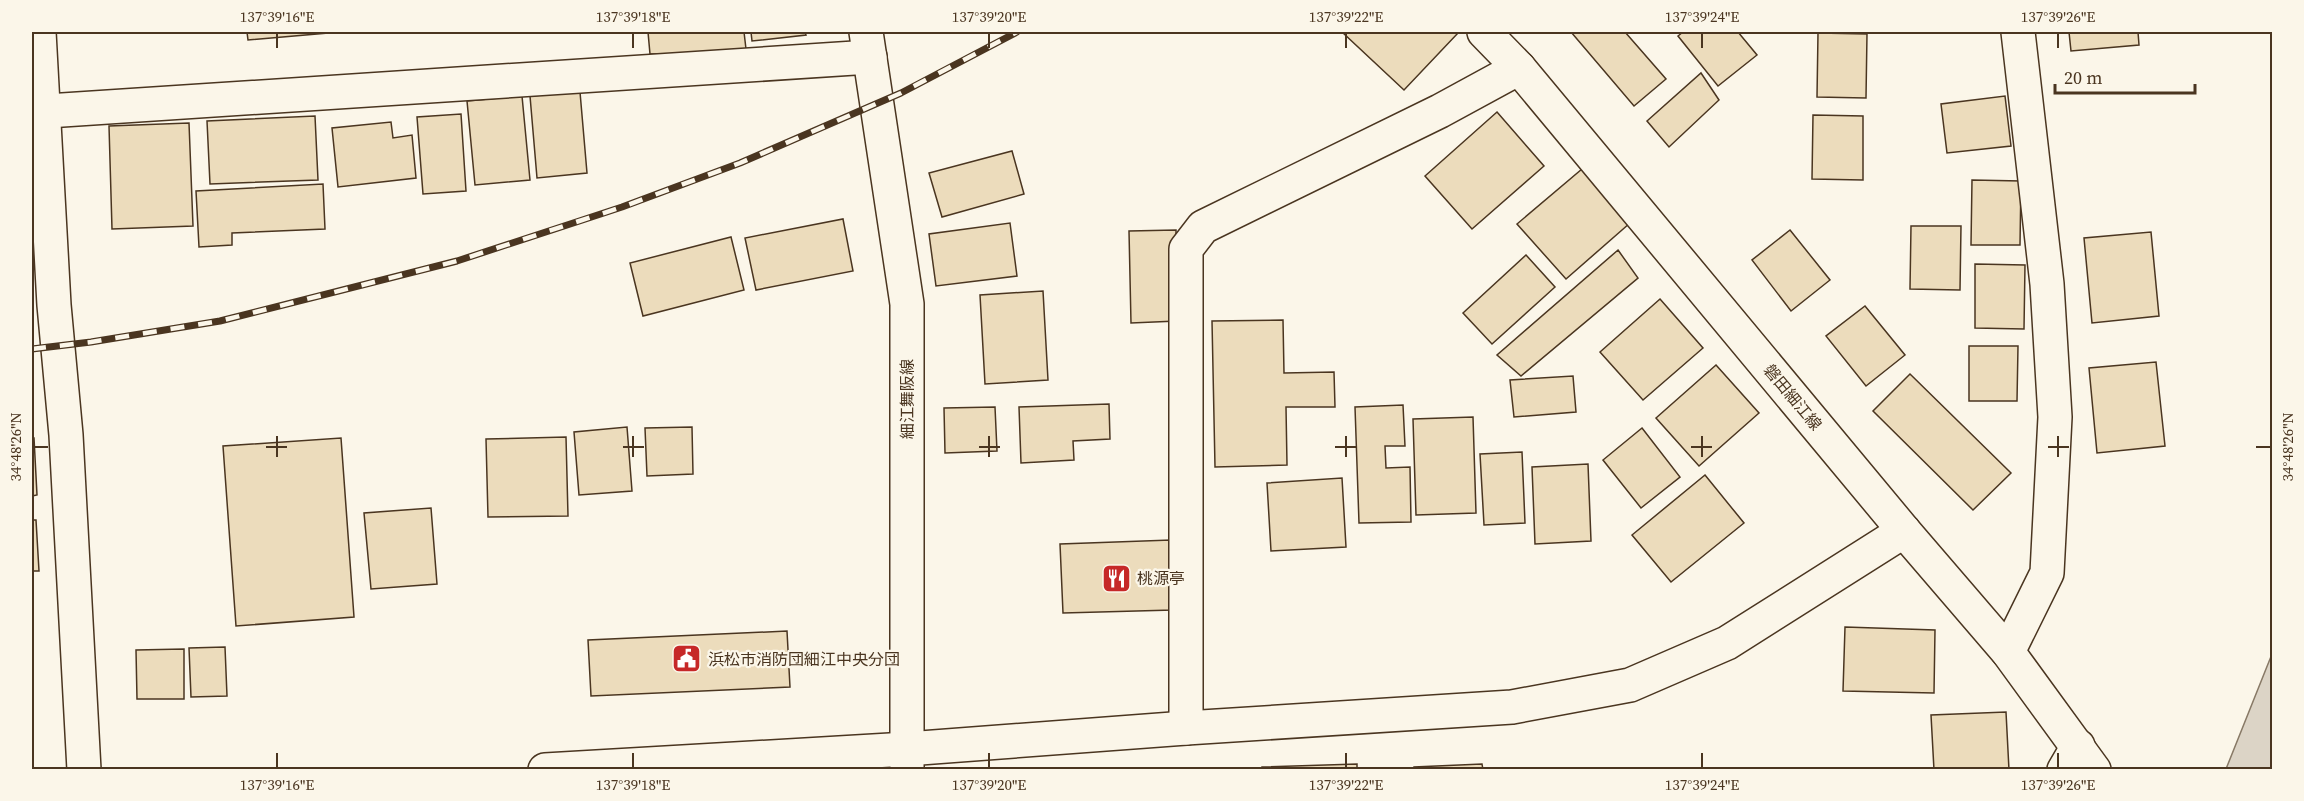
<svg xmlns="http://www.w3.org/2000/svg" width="2304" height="801" viewBox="0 0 2304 801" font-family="'Source Serif 4','Noto Sans JP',serif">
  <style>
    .water { fill: #dcd4c6; stroke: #887966; stroke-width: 1.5 }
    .building { fill: #ecdcbc; stroke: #4a3520; stroke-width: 1.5 }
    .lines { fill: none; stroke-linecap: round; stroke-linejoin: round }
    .street-casing { stroke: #4a3520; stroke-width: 36 }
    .secondary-casing { stroke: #4a3520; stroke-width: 36 }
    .primary-casing { stroke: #4a3520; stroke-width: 36 }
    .street { stroke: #fbf6e9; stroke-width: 33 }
    .secondary { stroke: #fbf6e9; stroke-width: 33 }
    .primary { stroke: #fbf6e9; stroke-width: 33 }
    .rail-casing { stroke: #4a3520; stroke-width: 7 }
    .rail { stroke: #fbf6e9; stroke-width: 4.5; stroke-dasharray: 14; stroke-linecap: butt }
    .ticks { fill: none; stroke: #4a3520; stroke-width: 2 }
    .labels { text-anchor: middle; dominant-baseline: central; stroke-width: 4.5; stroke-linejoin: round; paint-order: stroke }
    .street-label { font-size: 16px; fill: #4a3520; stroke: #fbf6e9 }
    .poi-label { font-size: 16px; fill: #4a3520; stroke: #fbf6e9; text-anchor: start }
    .neatline { fill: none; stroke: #4a3520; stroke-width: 2 }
    .ticks-label { font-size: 15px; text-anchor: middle; fill: #4a3520 }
  </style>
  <rect width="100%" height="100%" fill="#fbf6e9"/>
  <polygon class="water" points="2272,654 2272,769 2226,769"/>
  <g class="building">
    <polygon points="247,32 328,32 328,33 248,40"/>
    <polygon points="648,32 744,32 746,49 705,54 650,54"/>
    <polygon points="751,32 805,32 806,35 752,41"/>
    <polygon points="1342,32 1456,32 1458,33 1404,90"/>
    <polygon points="1571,32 1625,32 1666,79 1634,106"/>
    <polygon points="1683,32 1738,32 1757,55 1718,86 1678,36"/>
    <polygon points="2069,32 2138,32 2139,45 2071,51"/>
    <polygon points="1818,33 1867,34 1866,98 1817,97"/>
    <polygon points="1701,73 1719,100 1669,147 1647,121"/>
    <polygon points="580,92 587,173 537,178 530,96"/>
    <polygon points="522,96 530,180 475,185 467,101"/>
    <polygon points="2005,96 2011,146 1947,153 1941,104"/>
    <polygon points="1497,112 1544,166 1472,229 1425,176"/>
    <polygon points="461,114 466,191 423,194 417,117"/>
    <polygon points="1813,115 1863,116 1863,180 1812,179"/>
    <polygon points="315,116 318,180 210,184 207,121"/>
    <polygon points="391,122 393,138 412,135 416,178 338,187 332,128"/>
    <polygon points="189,123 193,226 112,229 109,126"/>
    <polygon points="1012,151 1024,194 942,217 929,173"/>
    <polygon points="1582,169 1630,223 1566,279 1517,224"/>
    <polygon points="1972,180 2021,181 2020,245 1971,245"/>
    <polygon points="323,184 325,229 232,233 232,245 199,247 196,191"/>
    <polygon points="843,219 853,271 756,290 745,238"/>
    <polygon points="1010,223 1017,276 936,286 929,234"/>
    <polygon points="1911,226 1961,226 1960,290 1910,289"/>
    <polygon points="1176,230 1177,321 1131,323 1129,231"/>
    <polygon points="1790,230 1830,280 1791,311 1752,260"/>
    <polygon points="2151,232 2159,316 2092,323 2084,238"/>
    <polygon points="731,237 744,290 643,316 630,263"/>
    <polygon points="1618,250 1638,278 1521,376 1497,355"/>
    <polygon points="1526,255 1555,287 1492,344 1463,313"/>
    <polygon points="1975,264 2025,265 2024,329 1975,328"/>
    <polygon points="1043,291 1048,380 985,384 980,295"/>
    <polygon points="1660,299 1703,348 1643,400 1600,352"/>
    <polygon points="1865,306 1905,355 1866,386 1826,336"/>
    <polygon points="1283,320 1284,373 1334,372 1335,407 1286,407 1287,465 1215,467 1212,321"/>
    <polygon points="1969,346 2018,346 2017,401 1969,401"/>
    <polygon points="2156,362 2165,446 2097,453 2089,368"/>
    <polygon points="1716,365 1759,413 1699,466 1656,418"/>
    <polygon points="1910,374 2011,473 1973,510 1873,411"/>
    <polygon points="1573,376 1576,412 1514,417 1510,380"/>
    <polygon points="1109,404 1110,439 1073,441 1074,460 1021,463 1019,407"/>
    <polygon points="1403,405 1405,446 1385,446 1386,468 1410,467 1411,522 1359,523 1355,407"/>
    <polygon points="995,407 997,451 945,453 944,408"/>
    <polygon points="1473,417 1476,513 1416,515 1413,419"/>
    <polygon points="627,427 632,491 579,495 574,432"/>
    <polygon points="692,427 693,474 647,476 645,428"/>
    <polygon points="1642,428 1680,477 1641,508 1603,460"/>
    <polygon points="566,437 568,516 488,517 486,439"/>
    <polygon points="32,438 34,438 37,495 32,496"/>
    <polygon points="341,438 354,617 236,626 223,446"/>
    <polygon points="1522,452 1525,523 1484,525 1480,454"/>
    <polygon points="1588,464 1591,541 1535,544 1532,467"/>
    <polygon points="1705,475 1744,523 1671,582 1632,535"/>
    <polygon points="1342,478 1346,547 1271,551 1267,483"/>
    <polygon points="431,508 437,584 371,589 364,513"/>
    <polygon points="32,520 36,520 39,571 32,571"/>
    <polygon points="1171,540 1173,610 1063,613 1060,544"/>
    <polygon points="1845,627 1935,630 1934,693 1843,691"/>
    <polygon points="787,631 790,687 591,696 588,640"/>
    <polygon points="225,647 227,696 191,697 189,648"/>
    <polygon points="184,649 184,699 137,699 136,650"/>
    <polygon points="2006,712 2009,770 1934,770 1931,715"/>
    <polygon points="1357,764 1357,770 1262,770 1262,767"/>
    <polygon points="1482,764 1483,770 1414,770 1414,767"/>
  </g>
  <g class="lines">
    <defs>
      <g id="street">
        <polyline points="39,32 54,305 66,435 84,770"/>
        <polyline points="32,112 870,57"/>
        <polyline points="1186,728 1186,249 1203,227 1440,111 1519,68"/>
        <polyline points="2064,770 2078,746"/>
      </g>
      <g id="secondary">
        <polyline points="1484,32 1519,68 1904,531 2008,652 2094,770"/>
        <polyline points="2008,652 2047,573 2055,417 2047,284 2018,32"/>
        <polyline points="545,770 907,749 1186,728 1512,707 1630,685 1727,643 1904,531"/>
      </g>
      <polyline id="primary" points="866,32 907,304 907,770"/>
    </defs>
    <use href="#street" class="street-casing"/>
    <use href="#secondary" class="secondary-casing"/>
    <use href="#primary" class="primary-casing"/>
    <use href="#street" class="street"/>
    <use href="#secondary" class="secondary"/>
    <use href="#primary" class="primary"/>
    <defs>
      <polyline id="rail" points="32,349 91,342 220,321 457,261 622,207 740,163 901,93 1017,32"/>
    </defs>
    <use href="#rail" class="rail-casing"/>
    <use href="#rail" class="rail"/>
  </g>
  <path class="ticks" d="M 277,33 L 277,48M 633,33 L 633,48M 989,33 L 989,48M 1346,33 L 1346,48M 1702,33 L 1702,48M 2058,33 L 2058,48M 277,436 L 277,457M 633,436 L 633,457M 989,436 L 989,457M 1346,436 L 1346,457M 1702,436 L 1702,457M 2058,436 L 2058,457M 33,447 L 48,447M 266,447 L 287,447M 623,447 L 644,447M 979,447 L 1000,447M 1335,447 L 1356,447M 1691,447 L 1712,447M 2048,447 L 2069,447M 2256,447 L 2271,447M 277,753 L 277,768M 633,753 L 633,768M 989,753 L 989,768M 1346,753 L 1346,768M 1702,753 L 1702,768M 2058,753 L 2058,768"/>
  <defs>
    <symbol id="restaurant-square" viewBox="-11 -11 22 22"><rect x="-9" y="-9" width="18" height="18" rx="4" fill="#c62828" stroke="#fbf6e9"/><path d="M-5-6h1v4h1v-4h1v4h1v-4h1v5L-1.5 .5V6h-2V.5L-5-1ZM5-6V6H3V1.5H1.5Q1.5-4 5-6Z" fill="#fff"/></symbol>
    <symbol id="civic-square" viewBox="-11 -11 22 22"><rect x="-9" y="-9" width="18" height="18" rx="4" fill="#c62828" stroke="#fbf6e9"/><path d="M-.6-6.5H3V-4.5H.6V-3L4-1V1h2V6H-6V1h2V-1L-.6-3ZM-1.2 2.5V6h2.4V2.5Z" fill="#fff"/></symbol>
  </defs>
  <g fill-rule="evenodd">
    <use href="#restaurant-square" x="1100" y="562" width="33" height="33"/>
    <use href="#civic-square" x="670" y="642" width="33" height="33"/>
  </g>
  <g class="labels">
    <g class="street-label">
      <text transform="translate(1793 397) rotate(50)">磐田細江線</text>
      <text transform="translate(907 399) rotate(-90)">細江舞阪線</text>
    </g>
    <g class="poi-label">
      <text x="1137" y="578">桃源亭</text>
      <text x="708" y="659">浜松市消防団細江中央分団</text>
    </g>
  </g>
  <rect width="2304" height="801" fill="none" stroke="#fbf6e9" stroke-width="66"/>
  <path d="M2055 84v9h140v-9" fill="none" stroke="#4a3520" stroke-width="3"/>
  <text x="2064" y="84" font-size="18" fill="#4a3520" stroke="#fbf6e9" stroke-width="4.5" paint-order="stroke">20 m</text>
  <rect x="33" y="33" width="2238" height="735" class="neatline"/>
  <g class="ticks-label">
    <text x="277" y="22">137°39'16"E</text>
    <text x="633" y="22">137°39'18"E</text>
    <text x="989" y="22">137°39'20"E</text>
    <text x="1346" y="22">137°39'22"E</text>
    <text x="1702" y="22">137°39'24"E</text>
    <text x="2058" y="22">137°39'26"E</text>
    <text transform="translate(16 447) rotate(-90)" y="5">34°48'26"N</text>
    <text transform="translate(2288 447) rotate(-90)" y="5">34°48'26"N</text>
    <text x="277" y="790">137°39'16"E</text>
    <text x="633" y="790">137°39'18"E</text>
    <text x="989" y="790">137°39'20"E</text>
    <text x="1346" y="790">137°39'22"E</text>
    <text x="1702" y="790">137°39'24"E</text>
    <text x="2058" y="790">137°39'26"E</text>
  </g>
</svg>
